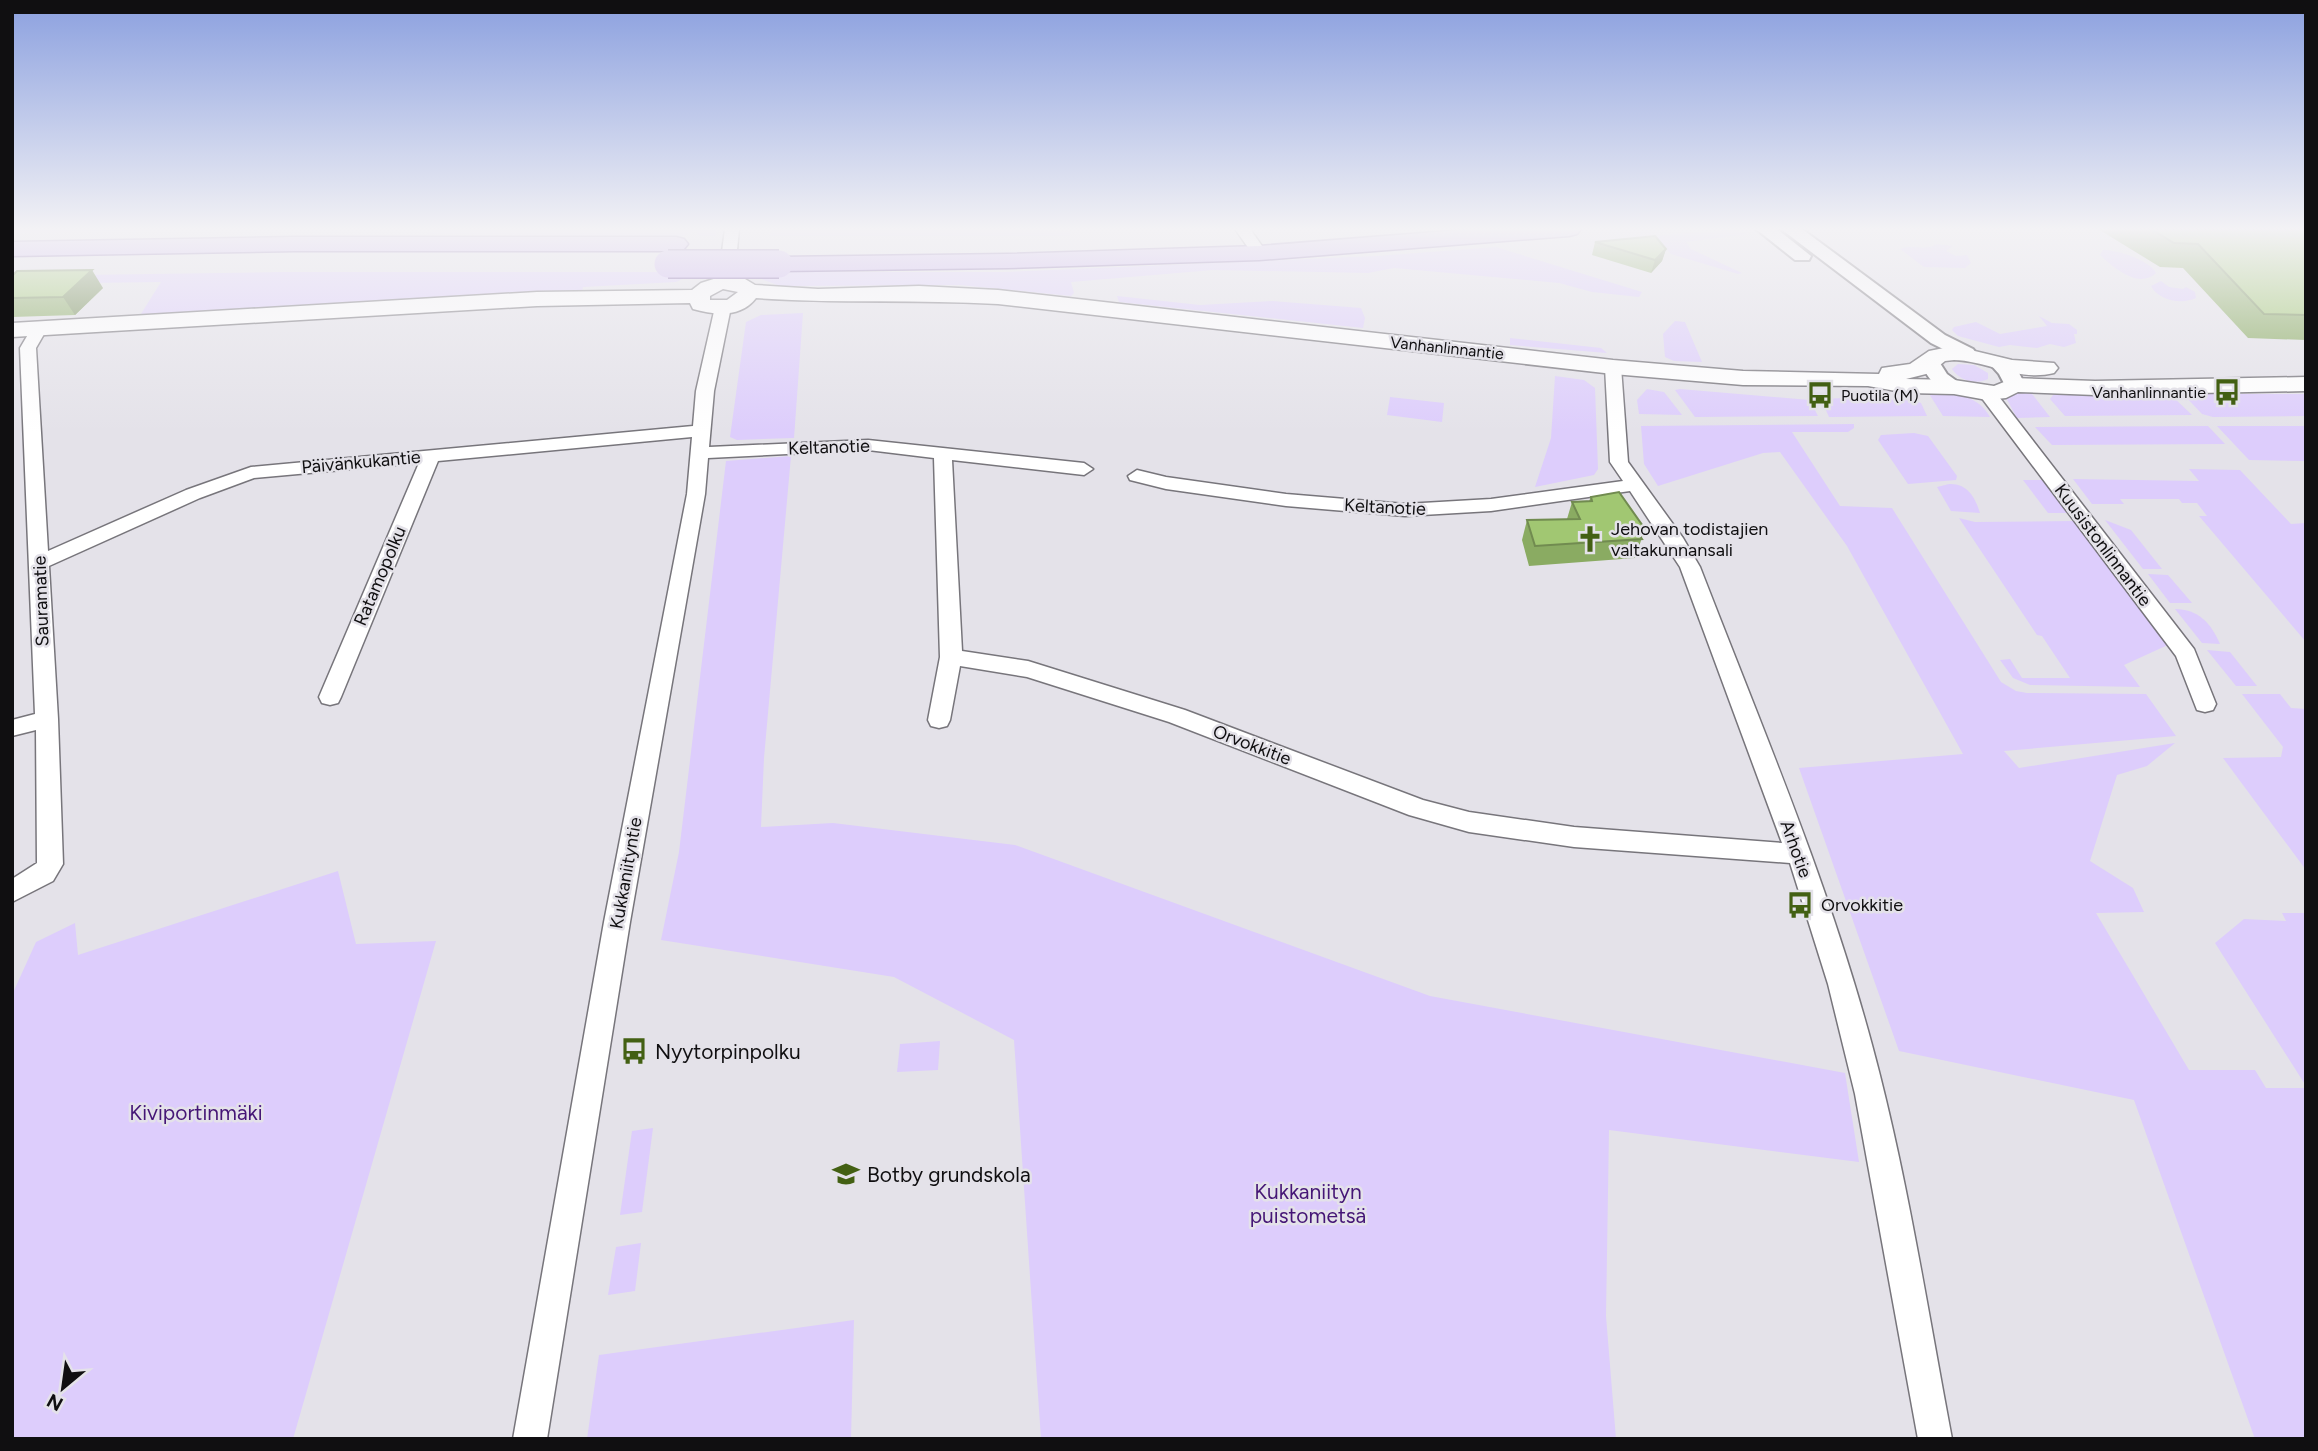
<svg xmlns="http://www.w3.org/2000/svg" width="2318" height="1451" viewBox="0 0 2318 1451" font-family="Figtree,sans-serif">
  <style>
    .green { fill: #ddcdfc }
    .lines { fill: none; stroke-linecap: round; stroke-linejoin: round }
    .minor-casing { stroke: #77757b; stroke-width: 3 }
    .tertiary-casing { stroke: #77757b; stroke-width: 4 }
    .secondary-casing { stroke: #77757b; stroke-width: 3 }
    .primary-casing { stroke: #70519d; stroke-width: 3 }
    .minor { fill: #fff; fill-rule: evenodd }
    .tertiary { fill: #fff; fill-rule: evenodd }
    .secondary { fill: #fff; fill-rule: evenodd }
    .primary { fill: #c8acf1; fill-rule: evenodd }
    .primary-bridge-casing { stroke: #70519d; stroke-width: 30; stroke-linecap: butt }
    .primary-bridge { stroke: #c8acf1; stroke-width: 27 }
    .wall { fill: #8aab62 }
    .shaded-wall { fill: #718b50 }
    .building { fill: #a1c772; stroke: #718b50; stroke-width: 2 }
    .labels { text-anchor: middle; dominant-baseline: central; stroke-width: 5; stroke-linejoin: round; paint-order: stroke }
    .far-street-label { font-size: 16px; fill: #100f11; stroke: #e4e2e9 }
    .far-poi-label { font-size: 16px; fill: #100f11; stroke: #e4e2e9; text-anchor: end }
    .street-label { font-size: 18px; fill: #100f11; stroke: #e4e2e9 }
    .poi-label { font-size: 18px; fill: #100f11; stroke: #e4e2e9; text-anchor: start }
    .near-poi-label { font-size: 21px; fill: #100f11; stroke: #e4e2e9; text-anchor: start }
    .near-park-label { font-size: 21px; fill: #451676; stroke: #e4e2e9 }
  </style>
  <rect width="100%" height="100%" fill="#e4e2e9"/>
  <g class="green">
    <polygon points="12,229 212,229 12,233"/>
    <polygon points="439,229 716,229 716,236 700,236 695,230 683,236 426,234"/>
    <polygon points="771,229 1071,231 1070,236 770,236"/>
    <polygon points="1734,230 1748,234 1686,242 1691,249 1742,273 1738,274 1671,254 1657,238 1660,235"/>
    <path d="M 1937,244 L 1953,246 L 1946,251 L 1956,256 L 1967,255 L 1971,263 L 1965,268 L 1924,267 L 1900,249 C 1914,243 1923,252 1937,244 Z"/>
    <polygon points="1496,247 1642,292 1639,297 1592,292 1559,283 1394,268 1368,273 1213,270 1071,282 1074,293 1071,296 960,285 780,286 759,278 755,272 1005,272 1377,256"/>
    <path d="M 2103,250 C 2116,249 2151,261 2156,273 C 2138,290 2112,266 2100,255 Z"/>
    <polygon points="282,272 667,272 693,274 676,282 583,287 582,292 139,317 161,282 12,284 12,276"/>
    <path d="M 2161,281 L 2169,287 L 2183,289 L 2186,287 L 2195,292 L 2196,298 C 2181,305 2158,300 2151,286 Z"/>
    <polygon points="1117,296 1200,305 1272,301 1361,308 1365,318 1363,328 1119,302"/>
    <polygon points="803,313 794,438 737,440 730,437 746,322 761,315"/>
    <polygon points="2039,316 2052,323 2069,324 2077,330 2077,334 2074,334 2076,343 2064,347 2050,344 2037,348 2010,345 1999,347 1958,336 1952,330 1954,327 1976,322 2000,334 2047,326"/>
    <polygon points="1675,321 1685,322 1702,362 1674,361 1665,357 1663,334"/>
    <polygon points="1510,338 1601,348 1607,353 1510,345"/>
    <path d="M 1958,364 L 1974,365 L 1988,373 L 1988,379 C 1976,385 1960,381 1952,369 Z"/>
    <polygon points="1555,376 1584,380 1595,388 1598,469 1594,475 1535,487 1551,438"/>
    <polygon points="1647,389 1664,392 1682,415 1639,414 1637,400"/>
    <polygon points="1680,389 1810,400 1818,416 1695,417 1675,390"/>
    <path d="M 1926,389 C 1950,393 1977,393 1990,417 L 1943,416 Z"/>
    <polygon points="2029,390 2050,417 2017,418 2005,396 2010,392"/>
    <polygon points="2054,394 2171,395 2192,415 2065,416 2050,399"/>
    <polygon points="2183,394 2306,394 2306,416 2213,417 2202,414"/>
    <polygon points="1390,397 1444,403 1442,422 1387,415"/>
    <polygon points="1844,398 1911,400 1921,403 1927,416 1829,417 1821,399"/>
    <polygon points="1854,424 1854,428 1848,432 1792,432 1840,506 1892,508 2001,682 2016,691 2027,693 2146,694 2176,736 2004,751 2019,768 2175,743 2147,766 2117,775 2090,861 2133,888 2144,912 2096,913 2189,1070 2255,1070 2266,1088 2306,1088 2306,1439 2255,1439 2134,1100 1899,1051 1799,768 1963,754 1847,546 1780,452 1763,453 1658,486 1644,464 1641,426"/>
    <polygon points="2208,426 2225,444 2052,445 2035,427"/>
    <polygon points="2217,426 2306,426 2306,461 2249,460"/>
    <polygon points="1914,433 1928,436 1957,476 1956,480 1908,484 1878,440 1881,435"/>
    <polygon points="791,456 764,758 761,827 833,823 1015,845 1430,996 1845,1073 1859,1162 1609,1130 1606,1316 1616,1439 1041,1439 1014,1040 894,977 661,940 679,852 726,461"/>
    <polygon points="2189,469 2240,470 2291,524 2306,523 2306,642 2199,516 2207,516 2197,503 2182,503 2179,499 2120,499 2124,504 2092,504 2073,479 2199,481"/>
    <polygon points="2023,480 2042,480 2068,513 2048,513"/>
    <path d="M 1949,484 C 1967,483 1975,497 1980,513 L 1951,511 L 1937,487 Z"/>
    <polygon points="1959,518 1975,522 2074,521 2170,644 2124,665 2140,687 2030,685 2013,678 2000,660 2010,659 2022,678 2070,678 2042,636 2037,635"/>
    <polygon points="2105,520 2131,530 2162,569 2143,569"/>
    <polygon points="2148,574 2168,575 2192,603 2170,603"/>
    <path d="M 2175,609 C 2198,609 2211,623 2220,644 L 2202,643 Z"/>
    <polygon points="2207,650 2230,652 2257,686 2236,686"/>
    <polygon points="2242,694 2280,694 2291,708 2306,709 2306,870 2223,758 2281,757 2283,747"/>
    <polygon points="338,871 356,944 436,941 293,1439 12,1439 12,995 36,942 75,923 78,955"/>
    <polygon points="2282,913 2306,913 2306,1086 2215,943 2244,919 2286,921"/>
    <polygon points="940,1041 938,1070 897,1072 900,1044"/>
    <polygon points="653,1128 642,1212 620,1215 632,1131"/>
    <polygon points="641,1243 635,1291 608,1295 616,1247"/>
    <polygon points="854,1320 851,1439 587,1439 599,1355"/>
  </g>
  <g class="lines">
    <defs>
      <g id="minor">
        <polygon points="725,229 739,229 734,282 726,287 718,282"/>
        <polygon points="1235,229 1250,229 1267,253 1264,256 1254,256"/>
        <path d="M 723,302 L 731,307 L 714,391 L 709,447 L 868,440 L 1084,463 L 1093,469 L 1084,475 L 952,460 L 962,651 L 1028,661 L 1185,710 L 1423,800 L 1469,812 L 1574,827 L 1782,843 L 1680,567 L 1630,491 L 1491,511 L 1405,516 L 1286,506 L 1166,489 L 1130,480 L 1128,476 L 1137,470 L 1166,477 L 1286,494 L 1405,504 L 1491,499 L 1623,481 L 1610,462 L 1605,367 L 1607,363 L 1619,363 L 1621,367 L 1628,462 L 1683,538 L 1700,567 C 1761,725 1828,881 1872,1045 C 1907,1174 1927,1307 1952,1439 L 1918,1439 L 1855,1094 L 1828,984 L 1790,863 L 1574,847 L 1469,832 L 1409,815 L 1169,722 L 1027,677 L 960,666 L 950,720 L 947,726 L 939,728 L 931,726 L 928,720 L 940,657 L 934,458 L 868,450 L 708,458 L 705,494 L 630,922 L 547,1439 L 513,1439 L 604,922 L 687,494 L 692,437 L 438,461 L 341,697 L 338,703 L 330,705 L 322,703 L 319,697 L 419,463 L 254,478 L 200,498 L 49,566 L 58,719 L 63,864 L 53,881 L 12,902 L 12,879 L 37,863 L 36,730 L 12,736 L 12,720 L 35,714 L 20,348 L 33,326 L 45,326 L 47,329 L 36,348 L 48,551 L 186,490 L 251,467 L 693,426 L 696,391 L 715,307 Z"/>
        <polygon points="1987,388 1993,389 2194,649 2216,704 2213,710 2205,712 2197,710 2176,656 1981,397 1978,393"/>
      </g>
      <g id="tertiary">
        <polygon points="1756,229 1777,229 1811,256 1809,260 1795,260"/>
        <polygon points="1781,229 1802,229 1945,335 1973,349 1976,353 1973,357 1959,357 1931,343"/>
        <path d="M 1931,358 L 1938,360 L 1947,374 L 1965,387 L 1961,391 C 1941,397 1929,380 1921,364 L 1924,360 Z"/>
        <path d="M 2000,358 C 2014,361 2019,372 2025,385 L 2021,389 L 2007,389 L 1999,374 L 1990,364 L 1993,360 Z"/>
      </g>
      <path id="secondary" d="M 723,276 L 745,279 L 755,285 L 818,289 L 919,286 L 998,290 L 1613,360 L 1743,371 L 1879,374 L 1882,368 L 1910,364 L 1929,351 L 1954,346 L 2012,360 L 2054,363 L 2058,368 L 2054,373 C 2018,382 1989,361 1954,360 L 1945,361 L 1930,373 L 1906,379 L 1954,380 L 1994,386 L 2014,378 L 2095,381 L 2306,377 L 2306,391 L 2095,395 L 2018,392 L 2006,398 L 1987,400 L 1954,394 L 1907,393 L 1868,386 L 1743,385 L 1613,374 L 998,304 C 917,299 837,304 756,298 C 741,318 715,315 693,309 L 690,303 L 537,306 L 12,337 L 12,323 L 537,292 L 692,290 L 701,283 ZM 723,289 L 738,292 L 727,300 L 710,300 L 710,296 Z"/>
      <g id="primary">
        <polygon points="1473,229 1581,229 1577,234 1569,236 1259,260 1007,268 779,271 770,269 767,264 770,259 779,257 1007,254 1259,246"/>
        <polygon points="294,237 676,237 684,239 688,244 684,249 676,251 294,251 12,256 12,242"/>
      </g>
    </defs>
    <use href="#minor" class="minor-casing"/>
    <use href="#tertiary" class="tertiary-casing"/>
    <use href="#secondary" class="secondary-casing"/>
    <use href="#primary" class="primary-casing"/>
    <use href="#minor" class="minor"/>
    <use href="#tertiary" class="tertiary"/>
    <use href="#secondary" class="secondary"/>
    <use href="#primary" class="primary"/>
    <defs>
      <polyline id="primary-bridge" points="668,264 779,264"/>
    </defs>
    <use href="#primary-bridge" class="primary-bridge-casing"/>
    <use href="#primary-bridge" class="primary-bridge"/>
  </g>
  <g class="wall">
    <polygon points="2098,229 2306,229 2306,340 2248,338 2183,268 2160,267"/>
    <polygon points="1595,242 1666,249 1662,261 1651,273 1592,255"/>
    <polygon points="12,276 103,288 75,315 12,317"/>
    <polygon points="1591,497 1645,529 1635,558 1529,566 1522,540 1527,520 1567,519 1572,502 1589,501"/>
  </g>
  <g class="shaded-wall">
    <polygon points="1666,249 1662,261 1651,273 1655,260"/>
    <polygon points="92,270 103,288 75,315 63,297"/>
  </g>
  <g class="building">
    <polygon points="2151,229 2306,229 2306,315 2264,314 2198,244 2174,243"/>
    <polygon points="1655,236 1666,249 1655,260 1595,242"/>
    <polygon points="92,270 63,297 12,298 12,276 17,271"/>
    <polygon points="1619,492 1645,529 1636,530 1642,539 1535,546 1527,520 1580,519 1572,502 1592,501 1591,497"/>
  </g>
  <linearGradient id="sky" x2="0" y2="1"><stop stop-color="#8ba0df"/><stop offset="0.53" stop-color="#f3f2f5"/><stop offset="1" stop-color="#f3f2f5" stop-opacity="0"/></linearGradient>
  <rect width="2318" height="432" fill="url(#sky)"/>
  <defs>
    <symbol id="bus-bare" viewBox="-9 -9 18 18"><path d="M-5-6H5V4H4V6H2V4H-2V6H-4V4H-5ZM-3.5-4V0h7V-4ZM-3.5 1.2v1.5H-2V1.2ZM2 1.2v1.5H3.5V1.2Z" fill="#436013" stroke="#e4e2e9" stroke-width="2.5" paint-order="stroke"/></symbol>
    <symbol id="church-bare" viewBox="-9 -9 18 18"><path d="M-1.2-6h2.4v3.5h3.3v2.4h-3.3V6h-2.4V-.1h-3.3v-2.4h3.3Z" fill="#436013" stroke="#e4e2e9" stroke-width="2.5" paint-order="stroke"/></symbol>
    <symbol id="school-bare" viewBox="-9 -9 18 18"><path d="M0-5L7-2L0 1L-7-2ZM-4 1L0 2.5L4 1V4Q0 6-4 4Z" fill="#436013" stroke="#e4e2e9" stroke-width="2.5" paint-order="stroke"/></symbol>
  </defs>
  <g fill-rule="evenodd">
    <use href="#bus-bare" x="2208" y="373" width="38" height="38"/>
    <use href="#bus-bare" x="1801" y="376" width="38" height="38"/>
    <use href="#church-bare" x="1571" y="520" width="38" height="38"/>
    <use href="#bus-bare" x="1781" y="886" width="38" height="38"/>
    <use href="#bus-bare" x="615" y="1032" width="38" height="38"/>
    <use href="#school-bare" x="827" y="1155" width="38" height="38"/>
  </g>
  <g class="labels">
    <g class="far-street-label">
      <text transform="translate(1447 348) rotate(6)">Vanhanlinnantie</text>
    </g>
    <g class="far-poi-label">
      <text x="2206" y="392">Vanhanlinnantie</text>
      <text x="1841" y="395" text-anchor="start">Puotila (M)</text>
    </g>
    <g class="street-label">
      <text transform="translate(829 447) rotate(-2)">Keltanotie</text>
      <text transform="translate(361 462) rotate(-5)">Päivänkukantie</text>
      <text transform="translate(1385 507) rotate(3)">Keltanotie</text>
      <text transform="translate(2103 545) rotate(53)">Kuusistonlinnantie</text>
      <text transform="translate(380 576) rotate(-67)">Ratamopolku</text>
      <text transform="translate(41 601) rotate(-92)">Sauramatie</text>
      <text transform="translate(1252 745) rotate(21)">Orvokkitie</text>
      <text transform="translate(1796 849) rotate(70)">Arhotie</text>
      <text transform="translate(626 873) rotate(-80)">Kukkaniityntie</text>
    </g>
    <g class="poi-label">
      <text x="1611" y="529">Jehovan todistajien<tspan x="1611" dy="21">valtakunnansali</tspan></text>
      <text x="1821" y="905">Orvokkitie</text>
    </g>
    <g class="near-poi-label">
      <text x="655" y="1051">Nyytorpinpolku</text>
      <text x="867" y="1174">Botby grundskola</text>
    </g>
    <g class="near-park-label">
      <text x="196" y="1112">Kiviportinmäki</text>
      <text x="1308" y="1191">Kukkaniityn<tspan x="1308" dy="24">puistometsä</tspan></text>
    </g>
  </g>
  <rect width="2318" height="1451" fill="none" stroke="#100f11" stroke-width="28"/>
  <g transform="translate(63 1388) rotate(209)" stroke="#e4e2e9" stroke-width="5" paint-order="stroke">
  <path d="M0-5L12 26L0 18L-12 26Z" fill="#100f11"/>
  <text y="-10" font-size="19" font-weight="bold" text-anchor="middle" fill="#100f11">N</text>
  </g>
</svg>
